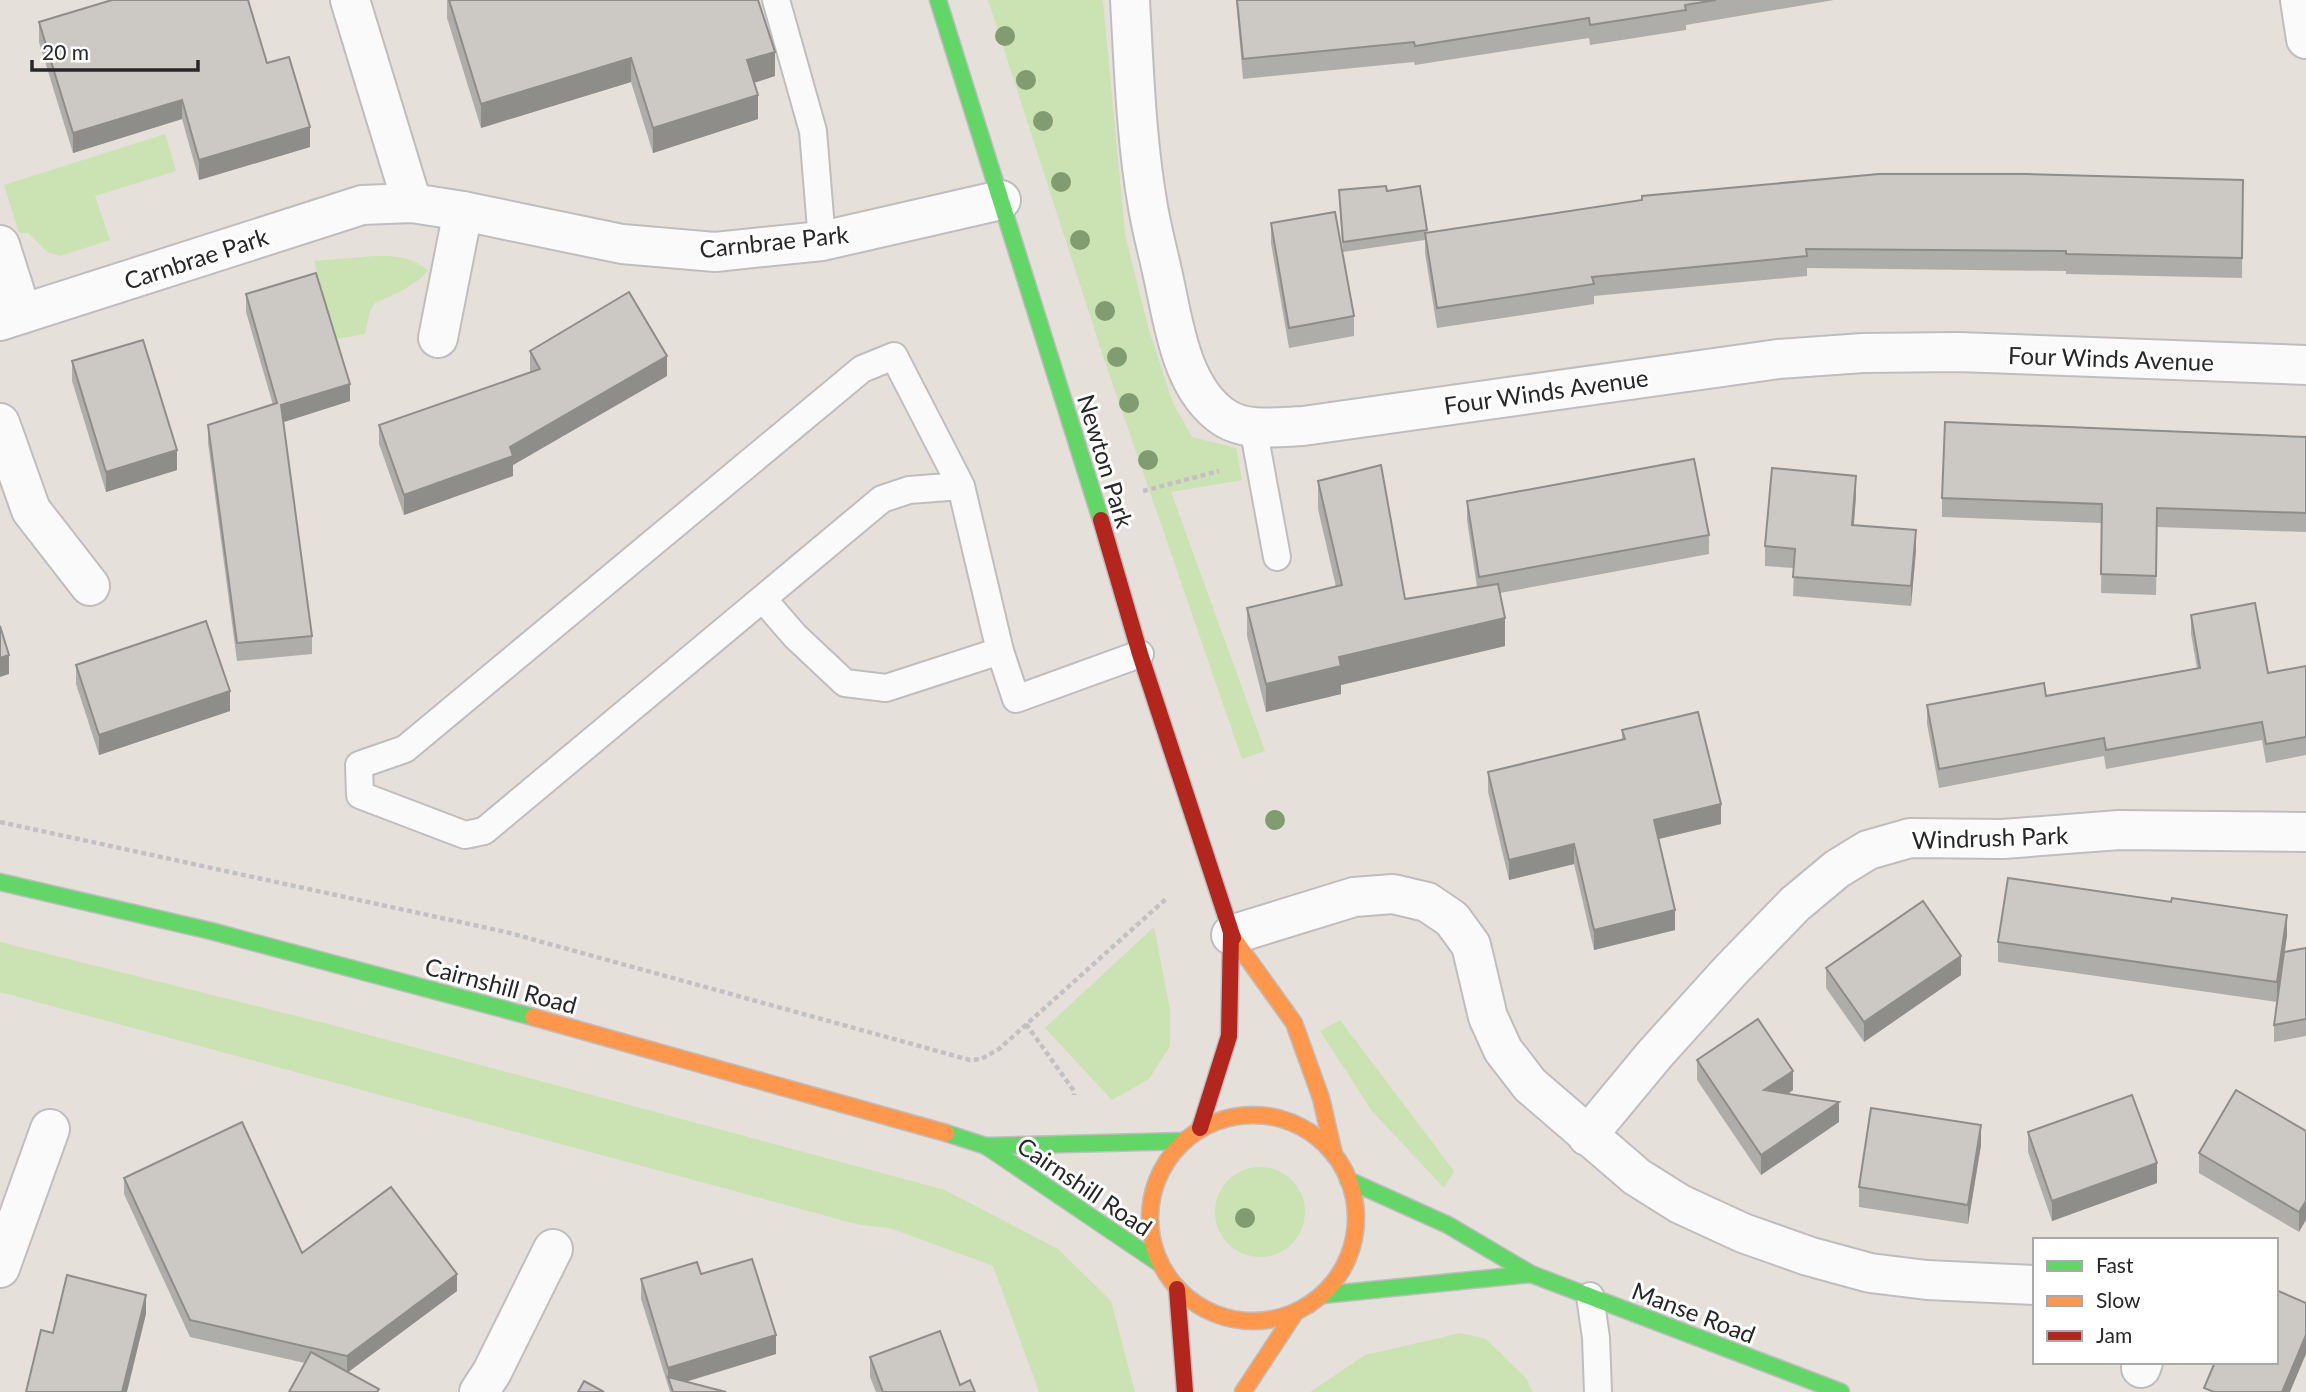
<svg xmlns="http://www.w3.org/2000/svg" width="2306" height="1392" viewBox="0 0 2306 1392" font-family="Lato,sans-serif">
  <style>
    .green { fill: #cbe2b2 }
    .lines { fill: none; stroke-linecap: round; stroke-linejoin: round }
    .lane-casing { stroke: #bfbdbd; stroke-width: 30 }
    .street-casing { stroke: #bfbdbd; stroke-width: 42 }
    .fast-casing { stroke: #bfbdbd; stroke-width: 19 }
    .slow-casing { stroke: #bfbdbd; stroke-width: 19 }
    .jam-casing { stroke: #bfbdbd; stroke-width: 19 }
    .path { stroke: #c2c1c0; stroke-width: 4.5; stroke-dasharray: 5 3.5; stroke-linecap: butt }
    .lane { stroke: #fbfafa; stroke-width: 26 }
    .street { stroke: #fbfafa; stroke-width: 38 }
    .fast { stroke: #63d668; stroke-width: 16 }
    .slow { stroke: #ff974d; stroke-width: 16 }
    .jam { stroke: #b3261e; stroke-width: 16 }
    .tree { fill: #819c6f }
    .wall { fill: #afada9 }
    .shaded-wall { fill: #8f8d8a }
    .building { fill: #ccc9c5; stroke: #8f8d8a; stroke-width: 2 }
    .labels { text-anchor: middle; dominant-baseline: central; stroke-width: 6; stroke-linejoin: round; paint-order: stroke }
    .street-label { font-size: 24px; fill: #272727; stroke: #fff }
  </style>
  <rect width="100%" height="100%" fill="#e6e0db"/>
  <g class="green">
    <polygon points="988,0 1103,0 1125,234 1148,327 1173,403 1192,437 1236,448 1242,480 1171,492 1265,751 1242,759 1103,356"/>
    <polygon points="165,134 176,171 95,196 110,240 60,256 47,252 28,233 19,233 4,185"/>
    <path d="M 374,256 C 397,256 409,256 428,270 L 420,279 L 403,290 L 375,303 L 370,311 L 365,334 L 335,339 L 314,261 Z"/>
    <polygon points="1154,927 1170,1010 1170,1046 1149,1079 1112,1100 1045,1028"/>
    <polygon points="0,942 332,1025 945,1190 1058,1249 1111,1301 1135,1392 1039,1392 993,1266 890,1228 860,1225 0,992"/>
    <polygon points="1340,1020 1454,1171 1444,1188 1372,1111 1320,1031"/>
    <circle cx="1260" cy="1212" r="45"/>
    <polygon points="1461,1333 1486,1339 1527,1379 1532,1392 1310,1392 1365,1355"/>
  </g>
  <g class="lines">
    <defs>
      <g id="lane">
        <polyline points="776,0 813,131 822,241"/>
        <polyline points="1253,427 1277,557"/>
        <polyline points="961,486 894,356 862,369 405,749 359,765 360,795 465,835 484,831 882,499 909,490 961,486 1000,651 1016,699 1140,654"/>
        <polyline points="763,599 795,636 845,683 886,688 1000,651"/>
        <polyline points="1590,1296 1596,1338 1598,1392"/>
      </g>
      <g id="street">
        <polyline points="350,0 412,203"/>
        <path d="M 1130,0 C 1134,69 1136,139 1148,207 C 1152,231 1159,256 1164,280 C 1174,326 1182,390 1225,418 C 1247,432 1278,427 1303,426 L 1778,359 L 1863,353 L 1958,352 L 2306,365"/>
        <polyline points="2300,0 2306,39"/>
        <polyline points="0,245 22,314"/>
        <polyline points="0,321 362,205 412,203 463,211 622,244 715,252 822,241 1001,200"/>
        <polyline points="438,338 463,211"/>
        <polyline points="0,423 31,510 90,586"/>
        <polyline points="1231,935 1354,897 1393,894 1427,902 1452,919 1471,945 1488,1017 1503,1050 1530,1085 1637,1177 1680,1204 1743,1233 1808,1256 1870,1273 1927,1280 2035,1285"/>
        <polyline points="1587,1136 1655,1054 1730,971 1795,904 1837,869 1868,850 1910,838 2003,839 2119,830 2306,832"/>
        <polyline points="0,1268 50,1129"/>
        <polyline points="2141,1368 2143,1362"/>
        <polyline points="479,1392 492,1372 553,1249"/>
      </g>
      <g id="fast">
        <polyline points="938,0 1101,520"/>
        <polyline points="0,882 211,931 533,1017"/>
        <polyline points="946,1133 986,1146 1159,1263"/>
        <polyline points="986,1146 1184,1141"/>
        <polyline points="1348,1180 1448,1225 1531,1274 1841,1392"/>
        <polyline points="1322,1295 1531,1274"/>
      </g>
      <g id="slow">
        <polyline points="1233,938 1294,1023 1321,1098 1334,1154"/>
        <polyline points="533,1017 946,1133"/>
        <circle cx="1253" cy="1218" r="103"/>
        <polyline points="1243,1392 1295,1313"/>
      </g>
      <g id="jam">
        <polyline points="1101,520 1140,654 1233,938"/>
        <polyline points="1200,1128 1229,1036 1231,935"/>
        <polyline points="1177,1289 1185,1392"/>
      </g>
    </defs>
    <use href="#lane" class="lane-casing"/>
    <use href="#street" class="street-casing"/>
    <use href="#fast" class="fast-casing"/>
    <use href="#slow" class="slow-casing"/>
    <use href="#jam" class="jam-casing"/>
    <g class="path">
      <polyline points="1143,491 1219,471"/>
      <polyline points="0,822 506,932 970,1060 981,1059 999,1049 1167,898"/>
      <polyline points="1026,1024 1074,1091 1074,1095"/>
    </g>
    <use href="#lane" class="lane"/>
    <use href="#street" class="street"/>
    <use href="#fast" class="fast"/>
    <use href="#slow" class="slow"/>
    <use href="#jam" class="jam"/>
  </g>
  <g class="tree">
    <circle cx="1005" cy="36" r="10"/>
    <circle cx="1026" cy="80" r="10"/>
    <circle cx="1043" cy="121" r="10"/>
    <circle cx="1061" cy="182" r="10"/>
    <circle cx="1080" cy="240" r="10"/>
    <circle cx="1105" cy="311" r="10"/>
    <circle cx="1117" cy="357" r="10"/>
    <circle cx="1129" cy="403" r="10"/>
    <circle cx="1148" cy="460" r="10"/>
    <circle cx="1275" cy="820" r="10"/>
    <circle cx="1245" cy="1218" r="10"/>
  </g>
  <g class="wall">
    <polygon points="447,0 758,0 775,76 754,83 758,119 653,153 631,82 481,128 447,18"/>
    <polygon points="1236,0 1834,0 1686,25 1686,30 1590,45 1589,38 1415,65 1414,62 1243,79"/>
    <polygon points="39,22 267,63 310,147 199,180 182,119 73,153 39,42"/>
    <polygon points="2243,180 2242,278 2066,274 2066,271 1807,268 1807,276 1594,296 1594,304 1437,328 1425,253 1425,240 1343,252 1339,200 1339,190 1387,191 1427,230 1427,233"/>
    <polygon points="1271,223 1354,316 1354,336 1289,348 1271,243"/>
    <polygon points="246,294 350,401 283,422 312,636 312,654 237,661 208,443 208,425 273,405 246,312"/>
    <polygon points="530,351 667,376 513,465 513,476 404,515 379,444 379,425 531,372 530,371"/>
    <polygon points="72,361 177,470 106,492 72,381"/>
    <polygon points="2306,437 2306,532 2157,527 2156,595 2101,593 2102,523 1942,517 1942,498"/>
    <polygon points="1318,481 1405,599 1477,587 1467,520 1467,501 1709,535 1709,554 1500,593 1505,646 1341,685 1341,694 1266,712 1247,636 1247,608 1336,587 1318,509"/>
    <polygon points="1856,495 1854,525 1916,550 1911,606 1793,596 1794,568 1765,566 1765,546"/>
    <polygon points="2191,615 2268,673 2306,666 2306,755 2266,763 2262,740 2106,769 2104,756 1939,788 1927,724 1927,705 2046,696 2197,668 2191,634"/>
    <polygon points="76,665 230,711 99,755 76,684"/>
    <polygon points="1622,730 1721,824 1659,839 1675,930 1594,950 1574,864 1509,880 1488,792 1488,772 1622,740"/>
    <polygon points="2287,935 2285,952 2306,948 2306,1036 2274,1042 2274,1025 2277,1002 1998,962 1998,942"/>
    <polygon points="1826,968 1961,975 1864,1042 1826,988"/>
    <polygon points="1697,1060 1793,1090 1788,1094 1839,1122 1761,1175 1697,1080"/>
    <polygon points="2306,1131 2299,1232 2199,1173 2199,1153"/>
    <polygon points="2028,1132 2157,1183 2052,1221 2028,1152"/>
    <polygon points="1981,1145 1968,1224 1859,1207 1859,1187"/>
    <polygon points="124,1178 302,1253 457,1291 348,1372 379,1392 305,1363 190,1337 124,1194"/>
    <polygon points="701,1274 776,1354 686,1382 726,1392 670,1392 641,1299 641,1279"/>
    <polygon points="870,1357 960,1385 975,1392 876,1392 870,1377"/>
  </g>
  <g class="shaded-wall">
    <polygon points="775,52 775,76 747,85 747,60"/>
    <polygon points="631,58 631,82 481,128 481,104"/>
    <polygon points="758,95 758,119 653,153 653,128"/>
    <polygon points="182,100 182,119 73,153 73,133"/>
    <polygon points="310,127 310,147 199,180 199,160"/>
    <polygon points="667,356 667,376 513,465 513,476 404,515 404,495 510,447"/>
    <polygon points="350,384 350,401 281,423 281,405"/>
    <polygon points="177,450 177,470 106,492 106,472"/>
    <polygon points="1856,476 1856,495 1852,545 1852,525"/>
    <polygon points="1916,530 1916,550 1911,606 1911,586"/>
    <polygon points="1505,618 1505,646 1341,685 1341,694 1266,712 1266,684 1339,657"/>
    <polygon points="9,655 9,674 0,677 0,658"/>
    <polygon points="230,691 230,711 99,755 99,735"/>
    <polygon points="1721,804 1721,824 1654,840 1654,820"/>
    <polygon points="1574,844 1574,864 1509,880 1509,860"/>
    <polygon points="1675,910 1675,930 1594,950 1594,930"/>
    <polygon points="2287,915 2287,935 2277,1002 2277,982"/>
    <polygon points="1961,956 1961,975 1864,1042 1864,1022"/>
    <polygon points="1793,1071 1793,1090 1764,1110 1764,1090"/>
    <polygon points="1839,1102 1839,1122 1761,1175 1761,1155"/>
    <polygon points="1981,1125 1981,1145 1968,1224 1968,1205"/>
    <polygon points="2157,1163 2157,1183 2052,1221 2052,1201"/>
    <polygon points="2306,1201 2306,1220 2299,1232 2299,1212"/>
    <polygon points="457,1274 457,1291 347,1373 347,1356"/>
    <polygon points="146,1295 146,1314 127,1392 122,1392"/>
    <polygon points="776,1335 776,1354 671,1386 668,1377 668,1387 668,1368"/>
    <polygon points="2306,1335 2306,1354 2290,1392 2282,1392"/>
  </g>
  <g class="building">
    <polygon points="112,0 248,0 267,63 289,57 310,127 199,160 182,100 73,133 39,22"/>
    <polygon points="449,0 758,0 775,52 747,60 758,95 653,128 631,58 481,104"/>
    <polygon points="1237,0 1716,0 1685,5 1686,10 1590,25 1589,18 1415,46 1414,42 1243,59"/>
    <polygon points="1879,174 2027,174 2243,180 2242,258 2066,254 2066,251 1806,249 1807,256 1592,277 1594,284 1437,308 1425,233 1642,200 1642,196"/>
    <polygon points="1386,186 1387,191 1420,186 1427,230 1343,242 1339,190"/>
    <polygon points="1335,212 1354,316 1289,328 1271,223"/>
    <polygon points="316,273 350,384 281,405 312,636 237,643 208,425 277,403 246,294"/>
    <polygon points="629,292 667,356 510,447 513,456 404,495 379,425 540,369 530,351"/>
    <polygon points="143,340 177,450 106,472 72,361"/>
    <polygon points="1945,422 2306,437 2306,513 2157,508 2156,576 2101,574 2102,504 1942,498"/>
    <polygon points="1694,459 1709,535 1479,577 1467,501"/>
    <polygon points="1381,465 1405,599 1498,584 1505,618 1339,657 1341,666 1266,684 1247,608 1342,585 1318,481"/>
    <polygon points="1772,468 1856,476 1852,525 1916,530 1911,586 1793,577 1795,549 1765,546"/>
    <polygon points="2255,603 2268,673 2306,666 2306,737 2266,744 2262,722 2106,750 2104,738 1939,769 1927,705 2044,683 2046,696 2200,668 2191,615"/>
    <polygon points="206,621 230,691 99,735 76,665"/>
    <polygon points="0,626 9,655 0,658"/>
    <polygon points="1698,712 1721,804 1654,820 1675,910 1594,930 1574,844 1509,860 1488,772 1625,739 1622,730"/>
    <polygon points="2008,878 2171,902 2172,898 2287,915 2277,982 1998,942"/>
    <polygon points="1923,901 1961,956 1864,1022 1826,968"/>
    <polygon points="2306,948 2306,1019 2274,1025 2284,952"/>
    <polygon points="1758,1019 1793,1071 1764,1090 1839,1102 1761,1155 1697,1060"/>
    <polygon points="2236,1090 2306,1131 2306,1201 2299,1212 2199,1153"/>
    <polygon points="2132,1095 2157,1163 2052,1201 2028,1132"/>
    <polygon points="1871,1108 1981,1125 1968,1205 1859,1187"/>
    <polygon points="242,1122 302,1253 391,1187 457,1274 347,1356 190,1320 124,1178"/>
    <polygon points="752,1259 776,1335 668,1368 641,1279 697,1262 701,1274"/>
    <polygon points="67,1275 146,1295 122,1392 26,1392 41,1330 53,1333"/>
    <polygon points="2276,1290 2306,1303 2306,1335 2282,1392 2214,1392 2204,1388 2215,1362 2276,1362"/>
    <polygon points="940,1331 960,1385 970,1380 975,1392 883,1392 870,1357"/>
    <polygon points="311,1352 379,1389 377,1392 289,1392"/>
    <polygon points="668,1377 726,1392 673,1392"/>
    <polygon points="584,1381 604,1392 578,1392"/>
  </g>
  <g class="labels">
    <g class="street-label">
      <text transform="translate(774 241) rotate(-6)">Carnbrae Park</text>
      <text transform="translate(196 258) rotate(-18)">Carnbrae Park</text>
      <text transform="translate(2111 358) rotate(2)">Four Winds Avenue</text>
      <text transform="translate(1546 391) rotate(-8)">Four Winds Avenue</text>
      <text transform="translate(1106 461) rotate(73)">Newton Park</text>
      <text transform="translate(1990 837) rotate(-2)">Windrush Park</text>
      <text transform="translate(501 985) rotate(15)">Cairnshill Road</text>
      <text transform="translate(1085 1186) rotate(34)">Cairnshill Road</text>
      <text transform="translate(1694 1312) rotate(21)">Manse Road</text>
    </g>
  </g>
  <rect x="2033" y="1238" width="245" height="126" fill="#ffffff" stroke="#a9a9a9" stroke-width="2"/>
  <rect x="2047" y="1261" width="35" height="10" fill="#63d668" stroke="#a9a9a9" stroke-width="2"/>
  <text x="2096" y="1273" font-size="21" fill="#272727">Fast</text>
  <rect x="2047" y="1296" width="35" height="10" fill="#ff974d" stroke="#a9a9a9" stroke-width="2"/>
  <text x="2096" y="1308" font-size="21" fill="#272727">Slow</text>
  <rect x="2047" y="1331" width="35" height="10" fill="#b3261e" stroke="#a9a9a9" stroke-width="2"/>
  <text x="2096" y="1343" font-size="21" fill="#272727">Jam</text>
  <path d="M32 60v10h166v-10" fill="none" stroke="#272727" stroke-width="3.5"/>
  <text x="42" y="60" font-size="21" fill="#272727" stroke="#ffffff" stroke-width="5" paint-order="stroke">20 m</text>
</svg>
